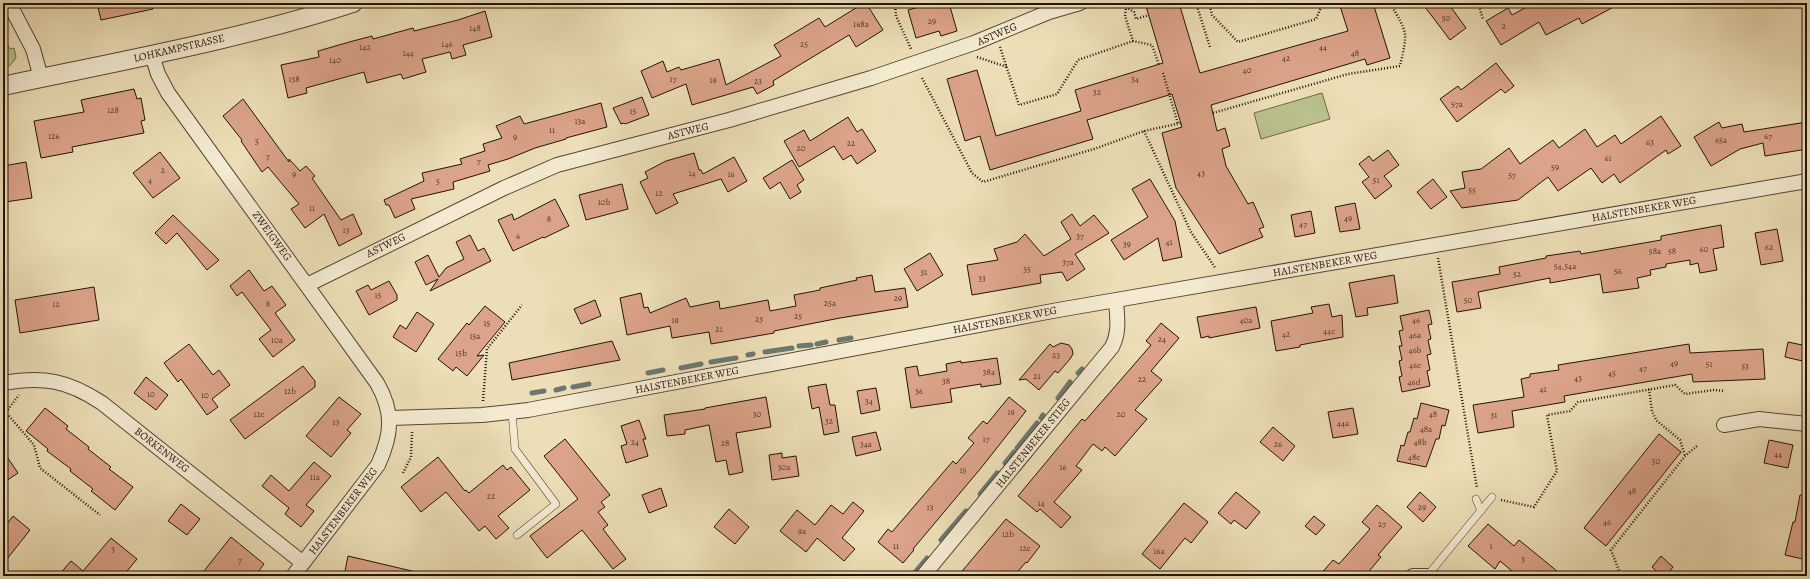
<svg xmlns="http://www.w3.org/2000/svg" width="1810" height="579" viewBox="0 0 1810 579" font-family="Alegreya,serif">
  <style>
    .green { fill: #bac18c; stroke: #6e6a4b }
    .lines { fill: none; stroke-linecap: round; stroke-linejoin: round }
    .stream { stroke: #6b7871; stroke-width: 5 }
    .building { fill: #dba389; stroke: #23130a }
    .service-casing { stroke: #554635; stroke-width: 8 }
    .minor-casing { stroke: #554635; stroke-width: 16 }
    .tertiary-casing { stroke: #554635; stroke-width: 20 }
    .path { stroke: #23130a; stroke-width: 2.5; stroke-dasharray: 1 2; stroke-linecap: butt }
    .service { stroke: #f3ead0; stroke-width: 7 }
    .minor { stroke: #f3ead0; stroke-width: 14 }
    .tertiary { stroke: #f3ead0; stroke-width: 18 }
    .labels { text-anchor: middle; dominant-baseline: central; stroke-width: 3.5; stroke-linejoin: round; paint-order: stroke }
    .number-label { font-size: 9px; fill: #51372a }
    .street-label { font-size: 11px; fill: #23130a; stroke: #f3ead0 }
  </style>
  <rect width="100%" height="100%" fill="#ecdeb6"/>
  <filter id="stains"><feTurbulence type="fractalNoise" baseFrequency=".005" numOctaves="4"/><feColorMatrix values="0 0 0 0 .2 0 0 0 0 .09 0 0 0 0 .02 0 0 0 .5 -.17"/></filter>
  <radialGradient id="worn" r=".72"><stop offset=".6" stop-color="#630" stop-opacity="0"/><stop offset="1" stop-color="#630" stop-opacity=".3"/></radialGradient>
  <g class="green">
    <path d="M 3,37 L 10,49 L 14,48 L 16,57 C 13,63 10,67 3,68 Z"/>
    <polygon points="1322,93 1330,119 1261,139 1254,113"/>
  </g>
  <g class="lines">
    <g class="stream">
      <polyline points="839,340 851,338"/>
      <polyline points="817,344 826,342"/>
      <polyline points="799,346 811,345"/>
      <polyline points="765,352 792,348"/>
      <polyline points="748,355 753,354"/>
      <polyline points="711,362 736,358"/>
      <polyline points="681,368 701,364"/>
      <polyline points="648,373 663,370"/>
      <polyline points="1078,373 1082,369"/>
      <polyline points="573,387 589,384"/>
      <polyline points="556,390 564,388"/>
      <polyline points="532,393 544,391"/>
      <polyline points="1058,398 1070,382"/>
      <polyline points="1041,418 1043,415"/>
      <polyline points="1017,448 1037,423"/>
      <polyline points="1005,463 1014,452"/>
      <polyline points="980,494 997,473"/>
      <polyline points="941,540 966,511"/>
      <polyline points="912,576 927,558"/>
    </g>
  </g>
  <g class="building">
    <polygon points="97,3 152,3 153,9 101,20"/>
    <polygon points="864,3 866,3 883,30 856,47 849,35 773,81 774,85 757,94 753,87 692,105 686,84 652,98 641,71 663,61 667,72 679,67 681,70 719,59 726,85 781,56 774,45 819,18 825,27"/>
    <polygon points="933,3 949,3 957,31 941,36 939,31 916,38 908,10"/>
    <polygon points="1145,3 1179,3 1200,73 1348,31 1339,3 1373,3 1390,58 1367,65 1365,59 1211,105 1217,131 1225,128 1230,146 1222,149 1226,166 1248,204 1253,202 1264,227 1259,229 1263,237 1219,254 1176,188 1162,133 1182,127 1172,94 1087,120 1093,139 990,170 980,136 965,141 947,79 977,70 996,136 1081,111 1075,90 1163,63"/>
    <polygon points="1422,3 1448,3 1466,28 1450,40"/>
    <polygon points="1534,3 1621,3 1582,24 1579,18 1546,35 1539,22 1501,45 1486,21 1508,8 1512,15"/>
    <polygon points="485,11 492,37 463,45 466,55 452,59 450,52 422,59 426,72 403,79 401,74 367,83 364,72 306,88 307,93 288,98 281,65 319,57 318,51 353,41 372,36 373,39 413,28 414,31 458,20"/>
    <polygon points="1496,63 1514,86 1505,93 1501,89 1457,122 1440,99 1458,86 1461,90"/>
    <polygon points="134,89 137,99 141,98 145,120 141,121 144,133 72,147 73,152 41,158 34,121 84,112 81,100"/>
    <polygon points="642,97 649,115 625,124 624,123 621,124 613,108"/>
    <polygon points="243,99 289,162 289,159 300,171 306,166 315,176 312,178 341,220 353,214 362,234 339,246 324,214 305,228 291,209 299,204 268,167 262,172 241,141 242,140 223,116"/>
    <polygon points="601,103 607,127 566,138 566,139 535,148 508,159 488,165 490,171 453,182 454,189 411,199 415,209 395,218 389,205 386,205 384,200 424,181 422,173 462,164 460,159 485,151 483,144 502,138 496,126 520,116 524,124"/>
    <polygon points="1661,116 1681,146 1668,154 1666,150 1620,183 1614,174 1602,183 1591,168 1558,191 1548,177 1518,200 1462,208 1450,191 1465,188 1462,172 1481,169 1509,148 1520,164 1553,140 1559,148 1585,129 1597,147 1615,135 1621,144"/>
    <polygon points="848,117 857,132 862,129 876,151 857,164 851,155 843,160 834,146 799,167 784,141 804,130 810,141"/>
    <polygon points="1719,122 1722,128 1742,124 1744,132 1807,122 1807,149 1765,156 1763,143 1740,149 1711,166 1694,137"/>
    <polygon points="1388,150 1399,165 1384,176 1392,186 1375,199 1362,182 1369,177 1359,164 1369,156 1373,161"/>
    <polygon points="160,152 180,178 153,198 133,173"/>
    <polygon points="694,153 699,170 701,170 703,174 734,157 747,181 728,192 721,179 673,194 678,203 656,214 640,182 648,178 645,172 666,161"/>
    <polygon points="792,160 804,180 797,185 801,192 790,199 780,182 770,189 763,178"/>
    <polygon points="26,162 32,198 5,202 3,188 3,166"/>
    <polygon points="1150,179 1175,221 1182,257 1163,261 1158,238 1124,260 1111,240 1148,217 1132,189"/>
    <polygon points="1433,179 1447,197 1431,209 1417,192"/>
    <polygon points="622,184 628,209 586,220 579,195"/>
    <polygon points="555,199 569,226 544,238 543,237 513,251 498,220 512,214 514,220"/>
    <polygon points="1355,203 1360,229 1340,232 1335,207"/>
    <polygon points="1311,211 1315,233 1295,237 1291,215"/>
    <polygon points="1072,214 1080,226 1094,215 1109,233 1075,254 1085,269 1067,281 1062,272 1040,275 1041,283 972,295 967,265 998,260 994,249 1017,242 1025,234 1044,256 1071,239 1061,222"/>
    <polygon points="173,215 219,260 207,270 177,233 166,244 155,233"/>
    <polygon points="1721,225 1724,247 1713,249 1717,270 1700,273 1698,263 1690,265 1690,260 1666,264 1666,267 1650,270 1651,275 1637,278 1639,288 1603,293 1600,274 1550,283 1550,278 1478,292 1481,308 1457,312 1452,282 1500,274 1499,267 1546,258 1546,256 1580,251 1581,254 1661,240 1661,236"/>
    <polygon points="1777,229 1783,261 1761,265 1755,233"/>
    <polygon points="470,235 478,251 484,248 491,261 430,291 438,279 426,285 415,262 428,255 439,277 446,268 464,259 456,242"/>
    <polygon points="930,253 943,275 917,291 904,269"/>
    <polygon points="249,270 264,291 272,286 286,305 275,313 295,340 273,357 259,339 271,330 242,292 237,296 230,286"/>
    <polygon points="872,275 875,292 905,288 908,307 840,318 774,331 774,333 711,344 709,332 672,338 670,326 627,335 620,298 641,293 644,308 648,307 650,313 686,298 690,307 719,301 720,309 768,300 770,311 796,306 794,295 820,290 820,288 857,280 856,278"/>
    <polygon points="1394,275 1398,303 1367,308 1368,315 1356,317 1349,283"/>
    <polygon points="389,281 397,295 397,300 369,315 356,291 368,285 371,290"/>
    <polygon points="94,287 99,320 20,333 15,300"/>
    <polygon points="595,300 601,316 581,324 574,309"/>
    <polygon points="1329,304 1332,317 1342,315 1343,337 1300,345 1300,347 1276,351 1271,321 1313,313 1311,307"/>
    <polygon points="485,306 505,322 477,356 484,355 467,376 456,367 453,371 438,359 467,323 469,325"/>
    <polygon points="1256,307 1260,328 1209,338 1209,336 1201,338 1197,317"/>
    <polygon points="1429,310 1432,324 1428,325 1431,339 1428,340 1431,354 1427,355 1430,370 1427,371 1430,386 1402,392 1399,377 1402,376 1399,361 1402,360 1399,346 1402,346 1399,331 1403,330 1400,316"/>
    <polygon points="417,312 434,324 416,352 393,337 400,325 406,329"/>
    <polygon points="1161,323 1179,338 1151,371 1162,380 1135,410 1147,419 1115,456 1105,447 1102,451 1093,444 1076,466 1082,470 1054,502 1071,517 1061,528 1040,509 1037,512 1018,496 1082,419 1085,421 1151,345 1146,341"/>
    <polygon points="612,341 620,360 512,380 509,363"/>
    <polygon points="1788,342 1807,346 1807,362 1785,357"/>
    <polygon points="1061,343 1069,345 1072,349 1073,354 1070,359 1058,373 1055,371 1039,390 1026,379 1019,380 1050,344 1053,347"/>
    <polygon points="189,344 213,375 219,370 230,385 212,399 218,407 207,415 181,379 178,382 164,363"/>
    <polygon points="1689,344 1690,353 1763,349 1765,379 1693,382 1692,374 1564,396 1565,402 1512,411 1514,427 1478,433 1473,405 1524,397 1521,379 1530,377 1530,374 1559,370 1558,365"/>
    <polygon points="997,358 1001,384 981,387 981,384 950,389 952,402 911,408 905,368 917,366 919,376 947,371 946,364 961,361 961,363"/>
    <polygon points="303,366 315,381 315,387 245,439 230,420"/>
    <polygon points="146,377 168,395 156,410 134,393"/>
    <polygon points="826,384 830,405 835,405 839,432 824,435 819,407 812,409 808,387"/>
    <polygon points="876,388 880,410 861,414 857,391"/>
    <polygon points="339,397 361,414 347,430 351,433 331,457 306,436"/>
    <polygon points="766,397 771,427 736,433 743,472 729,475 726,460 716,462 709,425 685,430 685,434 667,436 664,415 705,409 705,408"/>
    <polygon points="1009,397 1026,411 981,468 913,549 914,550 903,563 878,542 888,529 892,532 953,461 956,464 974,443 968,438 983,421 987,424"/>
    <polygon points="1421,403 1449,410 1445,426 1442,425 1439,439 1436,439 1426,467 1397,461 1401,445 1404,446 1408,432 1410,432 1414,418 1417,419"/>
    <polygon points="45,408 68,426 66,429 89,447 88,449 111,467 109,469 133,487 115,510 91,491 93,489 70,471 71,469 47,451 48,449 26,431"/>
    <polygon points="1353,408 1358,434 1333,438 1328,412"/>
    <polygon points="639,420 646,439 643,439 648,456 626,463 621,446 627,444 621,426"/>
    <polygon points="1273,427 1295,446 1283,461 1260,442"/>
    <polygon points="876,432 881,450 856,456 852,437"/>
    <polygon points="1659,434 1681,452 1606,546 1584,528"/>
    <polygon points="565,439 610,495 601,502 605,507 598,512 608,525 603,529 626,559 613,569 582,530 547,558 530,536 578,499 544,456"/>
    <polygon points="1769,440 1793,445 1788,468 1764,463"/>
    <polygon points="3,451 18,473 3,483"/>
    <polygon points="782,453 782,458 796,456 799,476 772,480 769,455"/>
    <polygon points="438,457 465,491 466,490 469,493 503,465 507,470 511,467 530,490 498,516 509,528 496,539 485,526 479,531 446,492 421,512 401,487"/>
    <polygon points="314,462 331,476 306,505 314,511 301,527 285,514 289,508 262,486 271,475 289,491"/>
    <polygon points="661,488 667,506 649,513 642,495"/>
    <polygon points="1236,492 1260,512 1246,529 1234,520 1231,524 1218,513"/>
    <polygon points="1420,492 1436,507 1423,522 1407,507"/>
    <polygon points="1800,495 1807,496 1807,560 1785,555 1793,522 1795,522"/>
    <polygon points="853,502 864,511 842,538 855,549 844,561 817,538 806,552 780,531 797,510 815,525 831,505 843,514"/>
    <polygon points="1184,503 1208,522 1191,543 1185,538 1160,569 1142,554"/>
    <polygon points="181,504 200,519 187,535 168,521"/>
    <polygon points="1377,505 1402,527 1378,555 1381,557 1365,576 1319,576 1333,560 1339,564 1370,529 1362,522"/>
    <polygon points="729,509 749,527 735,544 714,527"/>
    <polygon points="13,516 30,530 3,564 3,529"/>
    <polygon points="1314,516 1325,525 1316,535 1305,526"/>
    <polygon points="1006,519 1040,546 1027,563 1026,562 1014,576 958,576"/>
    <polygon points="1488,524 1514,546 1519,540 1563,576 1518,576 1500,561 1495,569 1468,546"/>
    <polygon points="231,537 264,564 255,576 200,576"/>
    <polygon points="111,538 137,559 123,576 58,576 71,561 83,571"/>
    <polygon points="348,556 412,571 412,576 344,576"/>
    <polygon points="1661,556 1673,567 1666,576 1662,576 1652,567"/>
  </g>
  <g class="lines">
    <defs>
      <g id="service">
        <polyline points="512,412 515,449 556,504 517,535"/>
        <polyline points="1476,499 1481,511"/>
        <polyline points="1428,575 1492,497"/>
      </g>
      <g id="minor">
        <polyline points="9,3 33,49 41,78"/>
        <path d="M 152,55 L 158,74 L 168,93 L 377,383 C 394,413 392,434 378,465 L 293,576"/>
        <polyline points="307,285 504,188 557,165 729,120 871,78 974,43 1049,12 1080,3"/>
        <path d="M 3,383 C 43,376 67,380 102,403 L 303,563"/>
        <polyline points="390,418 482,415 528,410 1058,310 1807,181"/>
        <polyline points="1724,425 1759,419 1807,424"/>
        <path d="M 923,576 L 1112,347 C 1120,331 1117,317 1116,301"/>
        <polyline points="1413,576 1431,576"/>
      </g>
      <path id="tertiary" d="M 3,86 C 120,61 239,40 353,3"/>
    </defs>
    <use href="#service" class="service-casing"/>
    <use href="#minor" class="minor-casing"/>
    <use href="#tertiary" class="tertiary-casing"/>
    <g class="path">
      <polyline points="895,3 896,16 911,49"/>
      <polyline points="1125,3 1126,7 1125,16 1133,41 1152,45 1159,65"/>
      <polyline points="1196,3 1210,47"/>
      <polyline points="1209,3 1212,15 1238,42 1316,19 1323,3"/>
      <polyline points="1478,3 1483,19"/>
      <polyline points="1180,5 1188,3"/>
      <polyline points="1197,6 1208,3"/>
      <polyline points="1126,7 1134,12 1136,19 1149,15"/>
      <polyline points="1000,47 1019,105 1057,94 1078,60 1133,41"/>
      <polyline points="977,57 1007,67"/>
      <polyline points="1163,73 1178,124"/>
      <polyline points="922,78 972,173 983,182 1094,149 1144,131 1181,123"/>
      <path d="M 1213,113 L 1348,74 L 1400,66 C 1408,31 1408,34 1390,3"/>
      <polyline points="1144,131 1191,232 1216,269"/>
      <polyline points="1438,258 1477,488"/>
      <polyline points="1649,389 1652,411 1656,420 1680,440 1685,456"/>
      <polyline points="483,401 487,349 522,305"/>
      <polyline points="3,409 34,445 40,468 100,515"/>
      <polyline points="6,412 19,395"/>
      <polyline points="403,473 411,457 412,432"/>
      <polyline points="1501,500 1534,507 1557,471 1547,415 1570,411 1578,402 1675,385 1685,394 1714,390 1725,391"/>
      <polyline points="1621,576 1611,550 1685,456 1697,446"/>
    </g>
    <use href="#service" class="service"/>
    <use href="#minor" class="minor"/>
    <use href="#tertiary" class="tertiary"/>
  </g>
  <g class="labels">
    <g class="number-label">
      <text x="1446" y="18">50</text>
      <text x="932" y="21">29</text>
      <text x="861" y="24">168a</text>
      <text x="1504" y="26">2</text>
      <text x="475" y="28">148</text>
      <text x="447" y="44">146</text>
      <text x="804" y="44">25</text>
      <text x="365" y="47">142</text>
      <text x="1323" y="47">44</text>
      <text x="408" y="53">144</text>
      <text x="1355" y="53">48</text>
      <text x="1286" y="58">42</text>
      <text x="335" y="60">140</text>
      <text x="1247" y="70">40</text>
      <text x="294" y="79">138</text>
      <text x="673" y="79">17</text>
      <text x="1135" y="79">34</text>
      <text x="713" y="80">19</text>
      <text x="758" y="81">23</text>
      <text x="1097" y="92">32</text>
      <text x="1457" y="104">57a</text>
      <text x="113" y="110">128</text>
      <text x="633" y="111">15</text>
      <text x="580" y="121">13a</text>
      <text x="552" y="130">11</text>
      <text x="54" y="136">126</text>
      <text x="1768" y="136">67</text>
      <text x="515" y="137">9</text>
      <text x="1721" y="140">65a</text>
      <text x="257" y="141">5</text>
      <text x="1650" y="142">63</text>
      <text x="851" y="143">22</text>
      <text x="801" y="148">20</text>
      <text x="268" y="156">7</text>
      <text x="1608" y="158">61</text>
      <text x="479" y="161">7</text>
      <text x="1555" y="167">59</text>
      <text x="163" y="170">2</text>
      <text x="692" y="173">14</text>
      <text x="1201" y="173">43</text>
      <text x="294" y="174">9</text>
      <text x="731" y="174">16</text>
      <text x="1512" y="175">57</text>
      <text x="150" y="180">4</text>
      <text x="1376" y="180">51</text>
      <text x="438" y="181">5</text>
      <text x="1472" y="190">55</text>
      <text x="659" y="193">12</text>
      <text x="604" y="202">10b</text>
      <text x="312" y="208">11</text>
      <text x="1348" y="218">49</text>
      <text x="549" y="219">8</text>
      <text x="1303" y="224">47</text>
      <text x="346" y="230">13</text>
      <text x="518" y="236">6</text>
      <text x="1080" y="236">37</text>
      <text x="1169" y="242">41</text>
      <text x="1127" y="244">39</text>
      <text x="1769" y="247">62</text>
      <text x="1704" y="249">60</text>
      <text x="1655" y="251">58a</text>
      <text x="1672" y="251">58</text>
      <text x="1068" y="262">37a</text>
      <text x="1565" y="266">54,54a</text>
      <text x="1027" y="269">35</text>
      <text x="1618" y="271">56</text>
      <text x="924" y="272">31</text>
      <text x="1517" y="274">52</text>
      <text x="982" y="278">33</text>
      <text x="378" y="295">15</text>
      <text x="898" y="298">29</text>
      <text x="1468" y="300">50</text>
      <text x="830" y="303">25a</text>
      <text x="56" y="304">12</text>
      <text x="268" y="304">8</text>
      <text x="798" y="316">25</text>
      <text x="759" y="319">23</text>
      <text x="675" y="320">19</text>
      <text x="1246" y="320">40a</text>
      <text x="1416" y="320">46</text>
      <text x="487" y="323">15</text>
      <text x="719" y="329">21</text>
      <text x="1329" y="331">44c</text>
      <text x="1286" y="334">42</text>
      <text x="1415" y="335">46a</text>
      <text x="475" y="336">15a</text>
      <text x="1162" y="339">24</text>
      <text x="277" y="340">10a</text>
      <text x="1415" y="350">46b</text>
      <text x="461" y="353">15b</text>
      <text x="1056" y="355">23</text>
      <text x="1674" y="363">49</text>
      <text x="1709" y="364">51</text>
      <text x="1415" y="365">46c</text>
      <text x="1745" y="366">53</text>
      <text x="1643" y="368">47</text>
      <text x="989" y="372">38a</text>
      <text x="1612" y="373">45</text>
      <text x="1037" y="376">21</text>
      <text x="1578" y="378">43</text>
      <text x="1142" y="379">22</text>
      <text x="946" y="381">38</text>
      <text x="1414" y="382">46d</text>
      <text x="1543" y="389">41</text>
      <text x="290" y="391">12b</text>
      <text x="919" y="391">36</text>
      <text x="151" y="394">10</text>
      <text x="205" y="395">10</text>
      <text x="869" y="401">34</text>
      <text x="1011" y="412">19</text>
      <text x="259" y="414">12c</text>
      <text x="757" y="414">30</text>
      <text x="1121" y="414">20</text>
      <text x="1433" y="414">48</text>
      <text x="1494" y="415">31</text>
      <text x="829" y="421">32</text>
      <text x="336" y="422">13</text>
      <text x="1343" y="423">44a</text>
      <text x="1426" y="429">48a</text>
      <text x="986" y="439">17</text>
      <text x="635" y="442">24</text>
      <text x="1420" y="442">48b</text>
      <text x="725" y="443">28</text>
      <text x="866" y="444">34a</text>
      <text x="1278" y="444">26</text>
      <text x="1778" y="454">44</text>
      <text x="1414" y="457">48c</text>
      <text x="1656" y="461">50</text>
      <text x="784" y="467">30a</text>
      <text x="1063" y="467">16</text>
      <text x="963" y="470">15</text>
      <text x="315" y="477">11a</text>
      <text x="1632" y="491">48</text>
      <text x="491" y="496">22</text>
      <text x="1041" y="503">14</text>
      <text x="930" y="507">13</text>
      <text x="1422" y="507">29</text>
      <text x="1607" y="522">46</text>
      <text x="1382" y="524">27</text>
      <text x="802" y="531">9a</text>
      <text x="1008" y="534">12b</text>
      <text x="896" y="546">11</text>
      <text x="1491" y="546">1</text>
      <text x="1025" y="548">12c</text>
      <text x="113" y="549">3</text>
      <text x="1159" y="551">16a</text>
      <text x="1523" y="559">3</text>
      <text x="240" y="560">7</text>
    </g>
    <g class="street-label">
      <text transform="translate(997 34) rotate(-23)">ASTWEG</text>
      <text transform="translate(179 48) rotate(-13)">LOHKAMPSTRASSE</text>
      <text transform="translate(688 131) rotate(-14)">ASTWEG</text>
      <text transform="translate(1644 209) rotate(-10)">HALSTENBEKER WEG</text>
      <text transform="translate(272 236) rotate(54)">ZWEIGWEG</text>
      <text transform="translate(386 245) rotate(-26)">ASTWEG</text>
      <text transform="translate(1325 264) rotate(-10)">HALSTENBEKER WEG</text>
      <text transform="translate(1005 320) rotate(-11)">HALSTENBEKER WEG</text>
      <text transform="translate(687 380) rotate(-11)">HALSTENBEKER WEG</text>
      <text transform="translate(1033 443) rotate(-51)">HALSTENBEKER STIEG</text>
      <text transform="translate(162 450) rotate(38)">BORKENWEG</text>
      <text transform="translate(343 511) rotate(-53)">HALSTENBEKER WEG</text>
    </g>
  </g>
  <rect width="1810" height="579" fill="none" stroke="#ecdeb6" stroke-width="16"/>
  <rect x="4" y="4" width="1802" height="571" fill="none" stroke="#23130a" stroke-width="2"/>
  <rect x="8" y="8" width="1794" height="563" fill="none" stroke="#23130a"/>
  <rect width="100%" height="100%" filter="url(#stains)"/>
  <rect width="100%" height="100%" fill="url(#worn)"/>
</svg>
